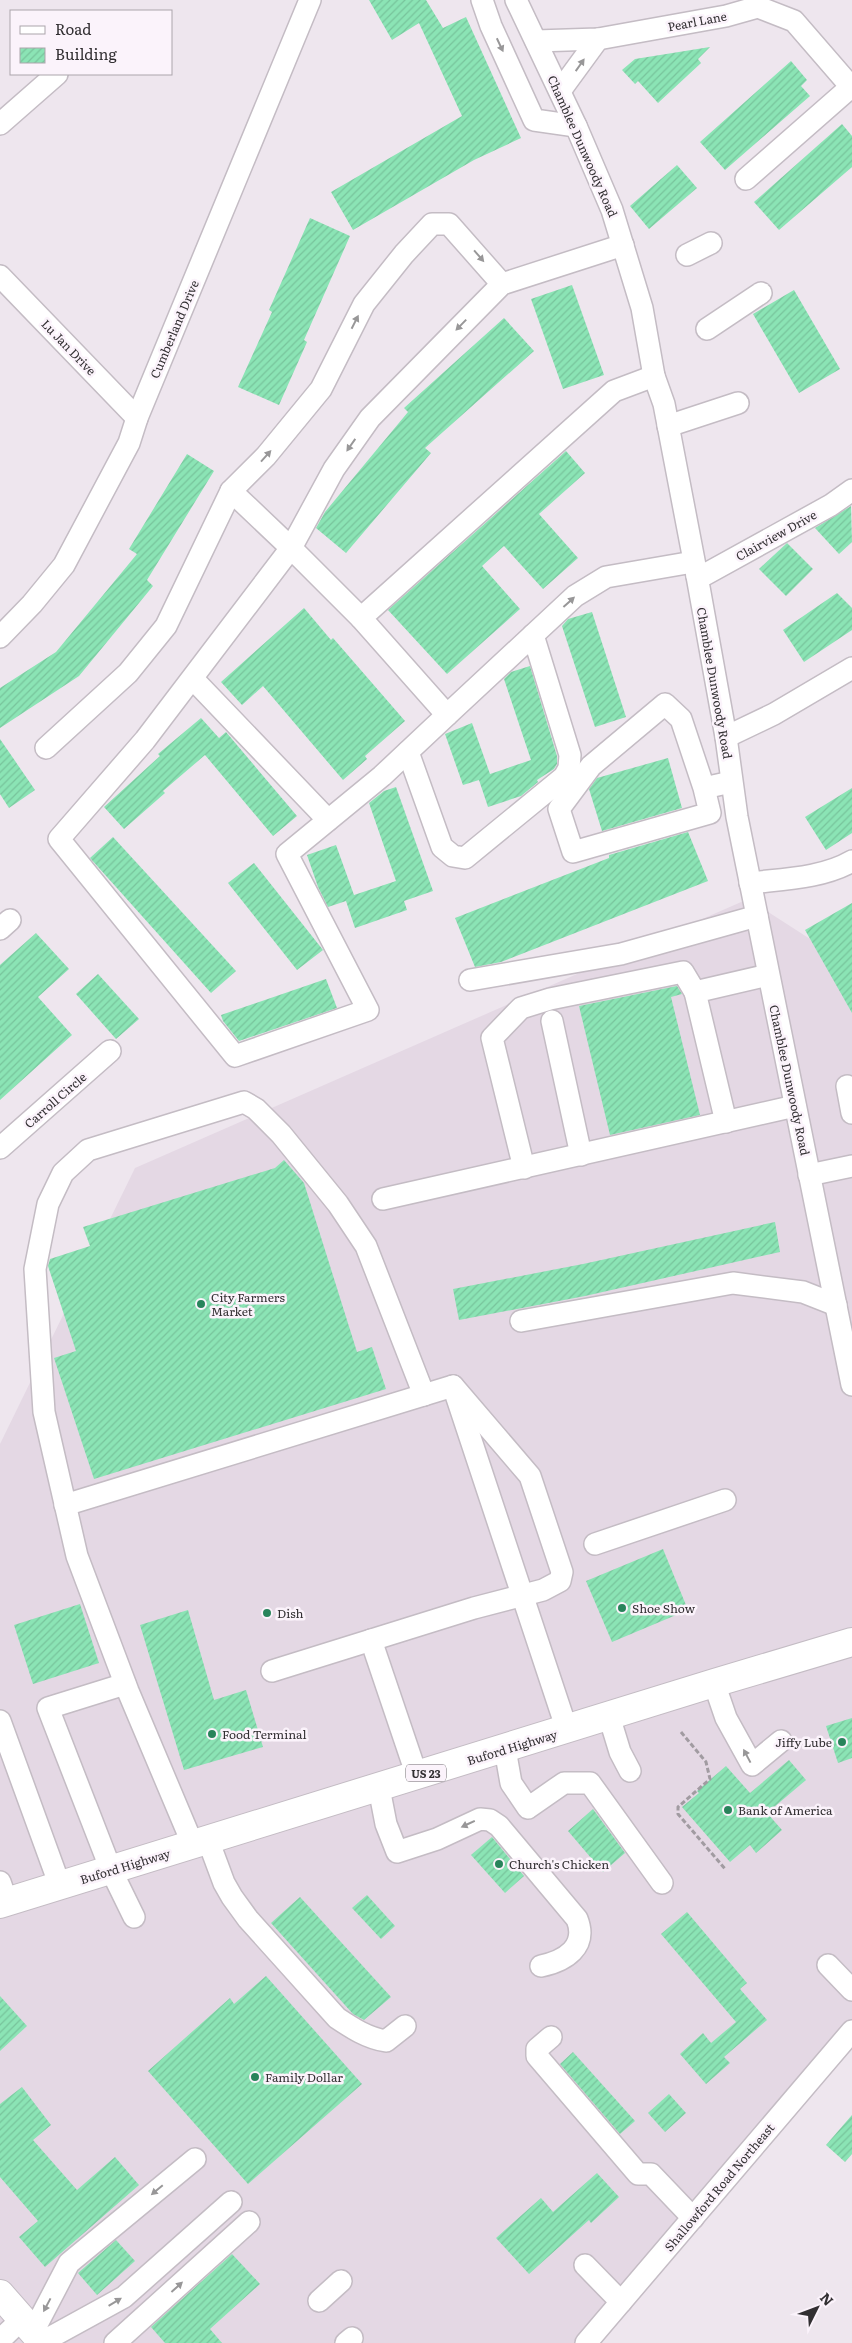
<svg xmlns="http://www.w3.org/2000/svg" width="852" height="2343" viewBox="0 0 852 2343" font-family="Literata,serif">
  <style>
    .built { fill: #e4d8e4 }
    .building { fill: url(#building-hatch) }
    .lines { fill: none; stroke-linecap: round; stroke-linejoin: round }
    .minor-casing { stroke: #c4bcc4; stroke-width: 24 }
    .major-casing { stroke: #c4bcc4; stroke-width: 30 }
    .path { stroke: #a19ba1; stroke-width: 3; stroke-dasharray: 5 2.5; stroke-linecap: butt }
    .minor { stroke: #fff; stroke-width: 21 }
    .major { stroke: #fff; stroke-width: 28 }
    .oneway { fill: #989798 }
    .poi-dot { fill: #28845b; stroke: #fbf3fb; stroke-width: 2 }
    .labels { text-anchor: middle; dominant-baseline: central; stroke-width: 5; stroke-linejoin: round; paint-order: stroke }
    .shield { fill: #fbf3fb; stroke: #6e6a6e; stroke-width: 1 }
    .shield-label { font-size: 11px; font-weight: bold; fill: #322f32 }
    .street-label { font-size: 12px; fill: #322f32; stroke: #fbf3fb }
    .poi-label { font-size: 12px; fill: #322f32; stroke: #fbf3fb; text-anchor: start }
  </style>
  <defs>
    <pattern id="building-hatch" width="6" height="6" patternUnits="userSpaceOnUse" patternTransform="scale(1.25)"><rect width="6" height="6" fill="#8be4b5"/><path d="M-1 1l2-2M0 6l6-6M5 7l2-2" fill="none" stroke="#78c49c"/></pattern>
  </defs>
  <rect width="100%" height="100%" fill="#eee6ee"/>
  <polygon class="built" points="748,899 852,966 852,2032 578,2343 0,2343 0,1444 135,1168"/>
  <g class="building">
    <polygon points="369,0 426,0 443,28 466,17 521,138 474,160 353,230 331,192 462,116 419,23 392,40"/>
    <polygon points="710,47 698,59 701,63 658,103 638,81 635,84 622,70 635,59"/>
    <polygon points="791,61 807,80 801,86 810,96 725,170 700,142"/>
    <polygon points="842,124 852,136 852,167 779,230 754,202"/>
    <polygon points="677,165 697,188 649,229 630,206"/>
    <polygon points="310,218 350,236 304,340 307,342 279,405 238,387 272,312 269,310"/>
    <polygon points="572,285 604,375 563,389 531,299"/>
    <polygon points="794,290 840,369 799,393 753,314"/>
    <polygon points="504,318 534,351 425,448 431,453 346,553 316,528 325,512 408,412 404,408"/>
    <polygon points="566,451 585,473 539,514 578,558 543,589 504,546 482,566 520,609 447,674 388,610"/>
    <polygon points="187,454 214,471 147,580 153,586 79,676 0,728 0,688 56,652 137,554 129,549"/>
    <polygon points="851,506 852,542 839,554 815,528"/>
    <polygon points="787,543 813,569 786,596 759,569"/>
    <polygon points="837,593 852,608 852,630 804,662 783,630"/>
    <polygon points="304,608 331,640 333,638 405,721 365,756 367,759 343,780 263,686 242,705 221,682"/>
    <polygon points="592,612 626,717 595,727 562,626 568,619"/>
    <polygon points="530,666 557,756 557,764 554,769 537,780 538,782 521,796 488,807 479,780 463,785 445,734 472,723 490,774 531,760 504,679 511,672"/>
    <polygon points="201,718 219,738 226,732 297,816 273,836 205,755 163,791 165,793 124,829 104,807 160,756 158,754"/>
    <polygon points="0,739 35,790 9,808 0,794"/>
    <polygon points="668,758 682,808 602,831 589,789 597,778"/>
    <polygon points="396,787 433,891 404,901 407,910 355,928 346,901 328,907 318,887 307,855 336,845 354,895 396,881 369,803 384,791"/>
    <polygon points="852,788 852,833 826,850 805,817"/>
    <polygon points="688,832 708,881 501,962 475,967 455,918 609,858 609,855"/>
    <polygon points="113,837 236,971 211,993 90,858"/>
    <polygon points="254,863 323,950 297,970 228,883"/>
    <polygon points="852,903 852,1013 805,930"/>
    <polygon points="36,933 69,969 38,997 72,1035 0,1100 0,965"/>
    <polygon points="98,974 139,1019 116,1039 76,994"/>
    <polygon points="326,979 337,1008 239,1041 223,1021 221,1015"/>
    <polygon points="677,986 682,994 671,997 700,1115 610,1135 579,1006"/>
    <polygon points="284,1160 304,1183 357,1352 372,1347 386,1389 94,1479 54,1358 76,1351 48,1266 50,1259 90,1246 83,1227 275,1168"/>
    <polygon points="775,1222 780,1252 585,1296 459,1320 453,1289 583,1264"/>
    <polygon points="663,1549 688,1610 612,1642 586,1581"/>
    <polygon points="80,1604 99,1663 33,1684 14,1625"/>
    <polygon points="188,1610 214,1700 246,1690 263,1747 184,1770 140,1625"/>
    <polygon points="852,1718 852,1758 838,1763 826,1726"/>
    <polygon points="789,1760 806,1780 767,1813 782,1830 756,1853 750,1845 730,1862 682,1807 699,1793 697,1791 726,1766 750,1793"/>
    <polygon points="593,1809 625,1853 603,1872 568,1831"/>
    <polygon points="492,1837 524,1876 505,1893 471,1855"/>
    <polygon points="367,1895 395,1926 381,1939 352,1908"/>
    <polygon points="300,1897 391,1997 364,2020 353,2014 271,1923"/>
    <polygon points="687,1912 747,1983 740,1989 767,2020 724,2057 730,2063 706,2084 680,2054 703,2033 711,2043 736,2022 661,1934"/>
    <polygon points="266,1976 362,2084 248,2184 148,2071 230,1998 234,2004"/>
    <polygon points="0,1996 27,2026 0,2051"/>
    <polygon points="573,2052 635,2121 620,2134 560,2064"/>
    <polygon points="22,2087 51,2125 33,2140 77,2190 115,2157 139,2185 45,2267 19,2237 38,2221 0,2177 0,2104"/>
    <polygon points="669,2094 686,2113 665,2132 648,2113"/>
    <polygon points="852,2115 852,2154 845,2162 826,2145"/>
    <polygon points="597,2173 619,2197 591,2223 589,2220 529,2274 496,2238 541,2198 553,2212"/>
    <polygon points="116,2240 135,2261 97,2295 78,2273"/>
    <polygon points="232,2254 260,2284 210,2329 222,2343 165,2343 151,2327"/>
  </g>
  <g class="lines">
    <defs>
      <g id="minor">
        <polyline points="482,0 491,26 534,120 576,126"/>
        <polyline points="516,0 576,126 612,210 642,308 654,376 664,404 697,576 726,737 737,817 852,1385"/>
        <polyline points="536,41 598,39 726,16 758,7 794,21 852,88"/>
        <polyline points="560,91 598,39"/>
        <polyline points="0,124 57,74"/>
        <polyline points="746,179 851,87"/>
        <polyline points="687,255 711,243"/>
        <polyline points="0,276 137,418"/>
        <polyline points="707,329 761,293"/>
        <polyline points="654,376 614,391 361,618 447,715 575,596 606,577 693,562"/>
        <polyline points="668,426 738,403"/>
        <polyline points="231,491 291,548 334,469 370,418 502,284 623,245"/>
        <polyline points="697,576 706,574 831,505 852,490"/>
        <polyline points="361,618 291,548 145,740 59,839 235,1056 368,1010 287,854 382,776 447,715"/>
        <polyline points="0,637 32,604 64,565 129,443 137,418 310,0"/>
        <polyline points="193,679 328,820"/>
        <polyline points="726,737 774,714 852,668"/>
        <polyline points="46,748 128,673 166,626 231,491 266,456 321,389 364,304 404,254 432,224 449,224 502,284"/>
        <polyline points="408,752 442,847 453,856 465,858 564,777 569,768 570,755 533,635"/>
        <polyline points="704,788 681,719 665,704 591,766 559,809 573,852 710,813 704,788 731,782"/>
        <path d="M 750,883 C 783,879 823,878 852,861"/>
        <polyline points="0,929 10,920"/>
        <polyline points="470,980 621,954 757,916"/>
        <polyline points="552,1021 581,1155"/>
        <polyline points="847,1086 852,1113"/>
        <polyline points="726,1122 695,992 768,975"/>
        <polyline points="0,1148 110,1051"/>
        <polyline points="524,1168 492,1038 521,1008 550,999 683,972 695,992"/>
        <polyline points="809,1175 852,1166"/>
        <polyline points="383,1199 795,1106"/>
        <polyline points="521,1321 733,1283 803,1292 836,1305"/>
        <polyline points="456,1395 567,1730"/>
        <polyline points="65,1505 453,1386"/>
        <polyline points="595,1544 725,1500"/>
        <polyline points="371,1640 417,1776"/>
        <polyline points="272,1671 474,1608 543,1590 560,1581 562,1572 530,1476 453,1386"/>
        <polyline points="714,1683 726,1718 752,1765 781,1741"/>
        <polyline points="125,1684 48,1708 111,1870 134,1917"/>
        <polyline points="609,1716 620,1752 630,1771"/>
        <polyline points="0,1721 60,1886"/>
        <polyline points="505,1749 511,1783 528,1808 564,1783 590,1783 662,1883"/>
        <path d="M 379,1788 L 386,1824 L 397,1852 L 437,1839 L 480,1819 L 490,1820 L 499,1826 L 577,1919 C 588,1947 565,1961 541,1966"/>
        <path d="M 208,1840 L 224,1883 L 232,1897 L 248,1919 L 337,2018 C 352,2028 367,2038 386,2041 L 405,2026"/>
        <polyline points="193,1845 128,1691 77,1556 44,1412 35,1269 48,1204 63,1173 88,1150 244,1102 256,1109 281,1134 338,1204 366,1246 424,1395"/>
        <polyline points="0,1882 7,1902"/>
        <polyline points="828,1965 852,1990"/>
        <polyline points="551,2037 537,2049 537,2056 638,2174 651,2174 693,2218"/>
        <polyline points="585,2265 621,2302"/>
        <polyline points="319,2301 341,2281"/>
        <polyline points="33,2332 69,2263 195,2159"/>
        <polyline points="0,2340 22,2319"/>
        <polyline points="42,2342 124,2297 231,2202"/>
        <polyline points="115,2343 249,2222"/>
        <polyline points="346,2343 352,2338"/>
        <polyline points="586,2343 852,2031"/>
      </g>
      <g id="major">
        <polyline points="0,1904 714,1683 852,1642"/>
        <polyline points="0,2294 43,2343"/>
      </g>
    </defs>
    <use href="#minor" class="minor-casing"/>
    <use href="#major" class="major-casing"/>
    <polyline class="path" points="681,1732 706,1762 710,1779 678,1807 678,1814 726,1870"/>
    <use href="#minor" class="minor"/>
    <use href="#major" class="major"/>
  </g>
  <defs><path id="oneway-solid" d="M-6-.8H1V-3.2L6.5 0L1 3.2V.8H-6Z" transform="scale(1.25)"/></defs>
  <g class="oneway">
    <use href="#oneway-solid" transform="translate(500 45) rotate(65)"/>
    <use href="#oneway-solid" transform="translate(580 65) rotate(-55)"/>
    <use href="#oneway-solid" transform="translate(479 256) rotate(49)"/>
    <use href="#oneway-solid" transform="translate(355 322) rotate(-63)"/>
    <use href="#oneway-solid" transform="translate(461 325) rotate(134)"/>
    <use href="#oneway-solid" transform="translate(351 445) rotate(125)"/>
    <use href="#oneway-solid" transform="translate(266 456) rotate(-48)"/>
    <use href="#oneway-solid" transform="translate(569 602) rotate(-42)"/>
    <use href="#oneway-solid" transform="translate(747 1756) rotate(-118)"/>
    <use href="#oneway-solid" transform="translate(468 1824) rotate(155)"/>
    <use href="#oneway-solid" transform="translate(157 2190) rotate(140)"/>
    <use href="#oneway-solid" transform="translate(177 2287) rotate(-42)"/>
    <use href="#oneway-solid" transform="translate(115 2302) rotate(-31)"/>
    <use href="#oneway-solid" transform="translate(47 2305) rotate(118)"/>
  </g>
  <g class="poi-dot">
    <circle cx="201" cy="1304" r="5"/>
    <circle cx="622" cy="1608" r="5"/>
    <circle cx="267" cy="1613" r="5"/>
    <circle cx="212" cy="1734" r="5"/>
    <circle cx="842" cy="1742" r="5"/>
    <circle cx="728" cy="1810" r="5"/>
    <circle cx="499" cy="1864" r="5"/>
    <circle cx="255" cy="2077" r="5"/>
  </g>
  <g class="labels">
    <rect class="shield" x="406" y="1764.5" width="40" height="17" rx="4"/>
    <g class="shield-label">
      <text x="426" y="1773">US 23</text>
    </g>
    <g class="street-label">
      <text transform="translate(697 21) rotate(-11)">Pearl Lane</text>
      <text transform="translate(583 146) rotate(66)">Chamblee Dunwoody Road</text>
      <text transform="translate(174 329) rotate(-67)">Cumberland Drive</text>
      <text transform="translate(69 347) rotate(46)">Lu Jan Drive</text>
      <text transform="translate(776 535) rotate(-29)">Clairview Drive</text>
      <text transform="translate(715 683) rotate(80)">Chamblee Dunwoody Road</text>
      <text transform="translate(790 1080) rotate(78)">Chamblee Dunwoody Road</text>
      <text transform="translate(55 1100) rotate(-41)">Carroll Circle</text>
      <text transform="translate(512 1747) rotate(-17)">Buford Highway</text>
      <text transform="translate(125 1866) rotate(-17)">Buford Highway</text>
      <text transform="translate(719 2187) rotate(-50)">Shallowford Road Northeast</text>
    </g>
    <g class="poi-label">
      <text x="211" y="1297">City Farmers<tspan x="211" dy="14">Market</tspan></text>
      <text x="632" y="1608">Shoe Show</text>
      <text x="277" y="1613">Dish</text>
      <text x="222" y="1734">Food Terminal</text>
      <text x="832" y="1742" text-anchor="end">Jiffy Lube</text>
      <text x="738" y="1810">Bank of America</text>
      <text x="509" y="1864">Church's Chicken</text>
      <text x="265" y="2077">Family Dollar</text>
    </g>
  </g>
  <rect x="10" y="10" width="162" height="65" fill="#fbf3fb" stroke="#aba5ab"/>
  <rect x="20" y="26" width="25" height="8" fill="#ffffff" stroke="#aba5ab"/>
  <text x="55" y="35" font-size="15" fill="#322f32">Road</text>
  <rect x="20" y="48" width="25" height="15" fill="url(#building-hatch)" stroke="#aba5ab"/>
  <text x="55" y="60" font-size="15" fill="#322f32">Building</text>
  <g transform="translate(817 2308) rotate(48)" stroke="#fbf3fb" stroke-width="4" paint-order="stroke">
  <path d="M0-4L9 19L0 12L-9 19Z" fill="#322f32"/>
  <text y="-8" font-size="14" font-weight="bold" text-anchor="middle" fill="#322f32">N</text>
  </g>
</svg>
